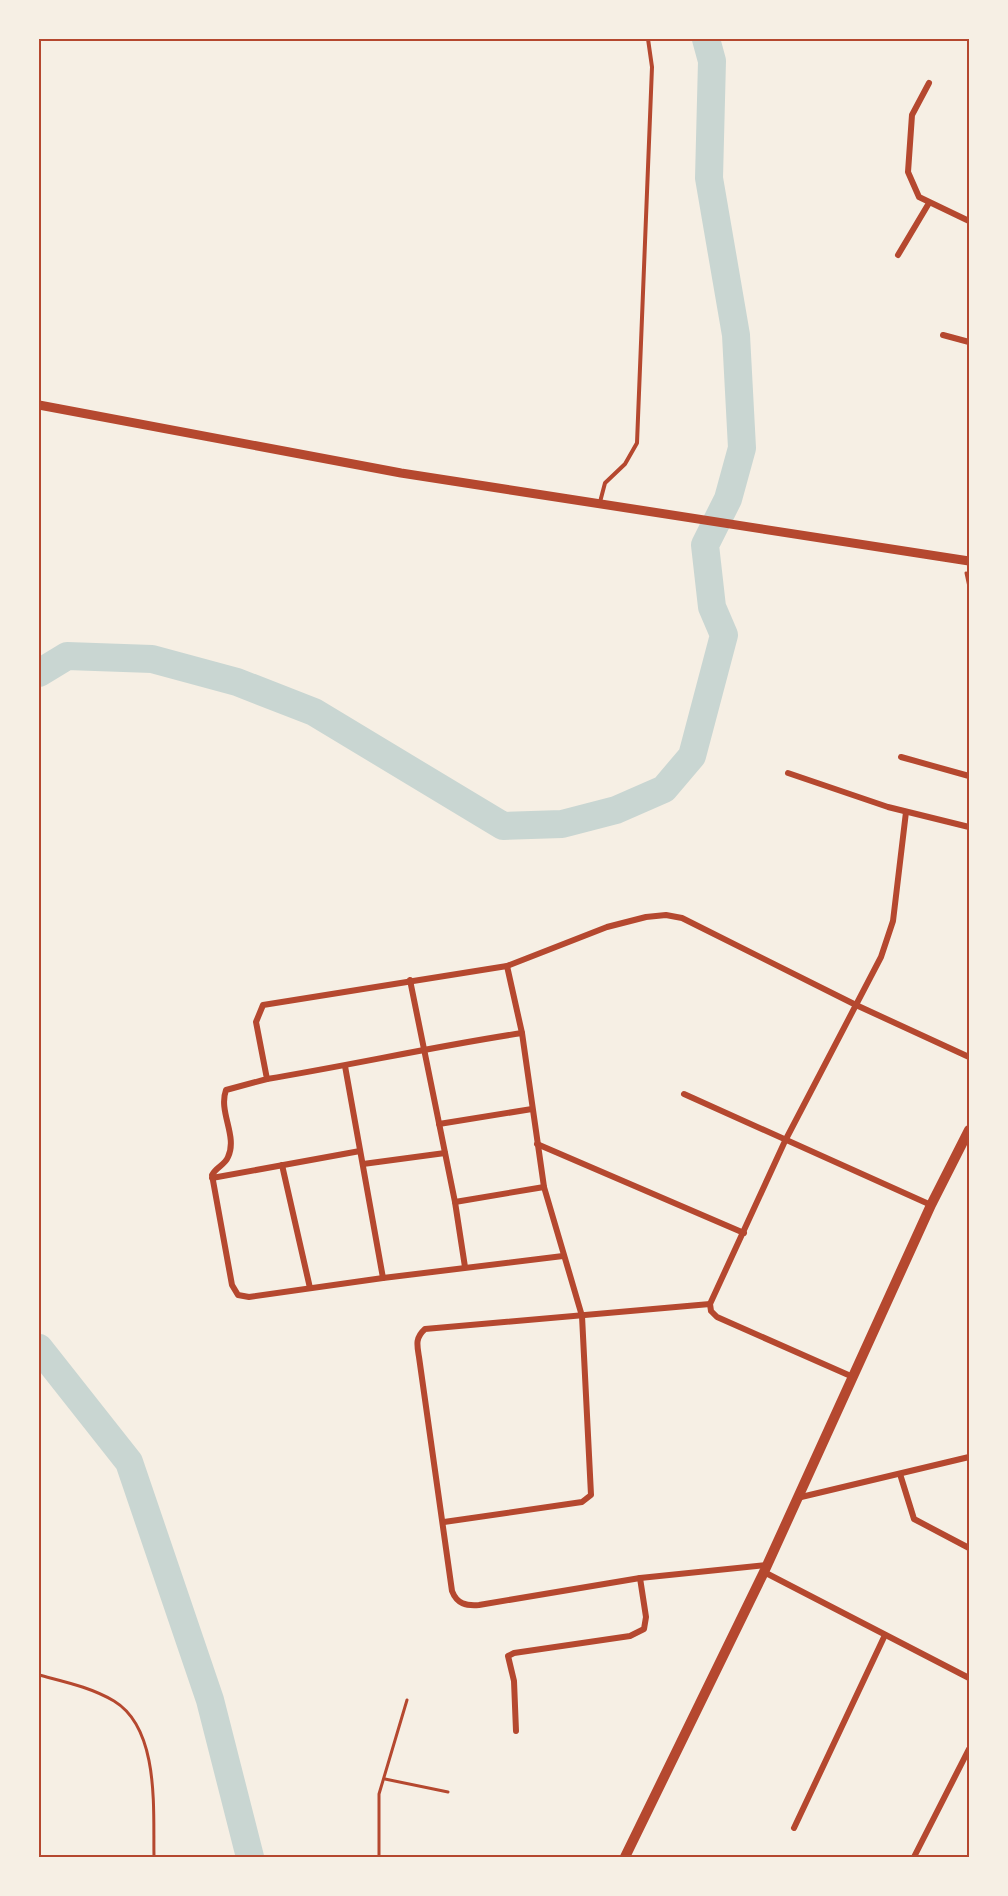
<svg xmlns="http://www.w3.org/2000/svg" width="1008" height="1896" viewBox="0 0 1008 1896" font-family="'Source Sans 3',sans-serif">
  <style>
    .lines { fill: none; stroke-linecap: round; stroke-linejoin: round }
    .river { stroke: #c9d6d2; stroke-width: 28 }
    .path { stroke: #b5482f; stroke-width: 3 }
    .service { stroke: #b5482f; stroke-width: 4 }
    .minor { stroke: #b5482f; stroke-width: 6 }
    .tertiary { stroke: #b5482f; stroke-width: 9 }
    .secondary { stroke: #b5482f; stroke-width: 10 }
    .neatline { fill: none; stroke: #b5482f; stroke-width: 2 }
  </style>
  <rect width="100%" height="100%" fill="#f6efe4"/>
  <g class="lines">
    <g class="river">
      <polyline points="39,673 67,656 152,659 237,682 314,712 503,826 562,824 616,810 664,789 692,756 724,635 712,607 705,545 728,499 742,448 736,335 709,178 712,61 706,39"/>
      <polyline points="39,1348 129,1462 210,1700 250,1857"/>
    </g>
    <g class="path">
      <polyline points="966,573 969,587"/>
      <path d="M 39,1675 C 65,1682 90,1687 114,1701 C 160,1729 153,1810 154,1857"/>
      <polyline points="385,1779 448,1792"/>
      <polyline points="379,1857 379,1794 407,1700"/>
    </g>
    <polyline class="service" points="600,502 605,483 625,464 637,443 652,67 648,39"/>
    <g class="minor">
      <polyline points="929,83 912,115 908,172 919,197 969,221"/>
      <polyline points="898,255 929,203"/>
      <polyline points="943,335 969,342"/>
      <polyline points="901,757 969,776"/>
      <polyline points="788,773 888,807 969,827"/>
      <polyline points="410,980 455,1202 465,1267"/>
      <polyline points="345,1066 383,1278 563,1256"/>
      <path d="M 267,1079 C 352,1065 436,1046 522,1033"/>
      <polyline points="684,1094 931,1205"/>
      <polyline points="439,1124 532,1109"/>
      <polyline points="537,1144 744,1233"/>
      <polyline points="363,1164 445,1153"/>
      <polyline points="282,1165 310,1288"/>
      <polyline points="212,1178 360,1151"/>
      <polyline points="455,1202 544,1187"/>
      <path d="M 383,1278 L 249,1297 L 238,1295 L 232,1285 L 212,1175 C 216,1167 225,1165 228,1157 C 238,1136 218,1112 226,1090 L 267,1079 L 256,1022 L 263,1005 L 507,966 L 607,927 L 646,917 L 666,915 L 682,918 L 856,1005 L 969,1057"/>
      <path d="M 710,1304 L 425,1329 C 415,1338 417,1345 419,1357 L 452,1591 C 457,1604 466,1606 479,1605 L 640,1578 L 767,1565"/>
      <polyline points="853,1377 717,1317 711,1311 710,1304 785,1141 881,957 893,921 906,812"/>
      <polyline points="900,1474 914,1519 969,1548"/>
      <polyline points="797,1498 969,1457"/>
      <polyline points="444,1522 582,1502 591,1495 582,1316 544,1187 522,1033 507,966"/>
      <polyline points="764,1572 969,1678"/>
      <polyline points="516,1731 514,1681 508,1656 514,1653 630,1636 644,1629 646,1617 640,1578"/>
      <polyline points="794,1828 885,1635"/>
      <polyline points="914,1857 969,1749"/>
    </g>
    <polyline class="tertiary" points="39,405 401,473 969,561"/>
    <polyline class="secondary" points="625,1857 764,1572 931,1205 969,1130"/>
  </g>
  <rect width="1008" height="1896" fill="none" stroke="#f6efe4" stroke-width="81"/>
  <rect x="40" y="40" width="928" height="1816" class="neatline"/>
</svg>
